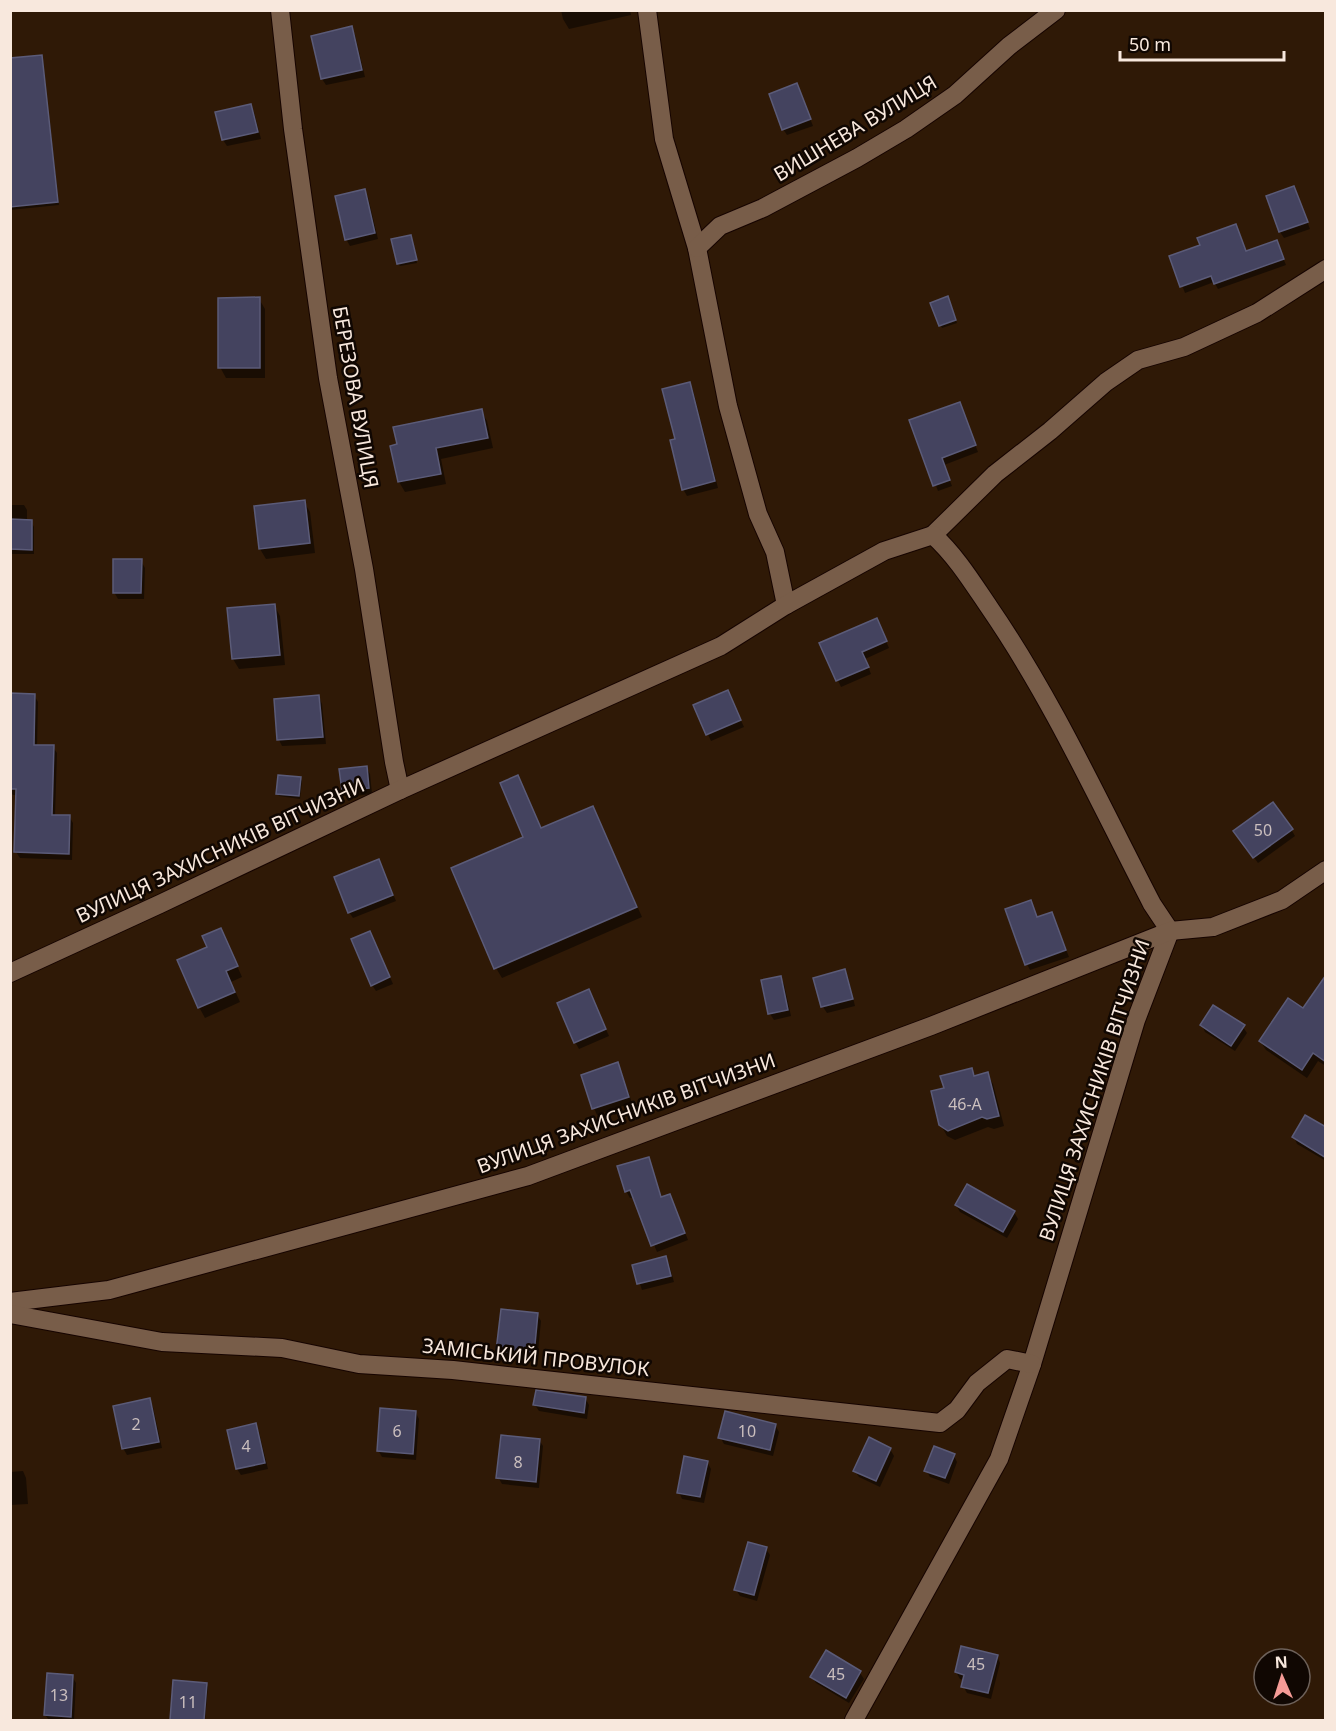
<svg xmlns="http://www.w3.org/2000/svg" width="1336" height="1731" viewBox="0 0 1336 1731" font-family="'Noto Sans',sans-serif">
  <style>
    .shadow { fill: #0007 }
    .building { fill: #44435f; stroke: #5b5b78; stroke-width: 1.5 }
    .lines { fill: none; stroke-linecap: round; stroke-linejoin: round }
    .minor-casing { stroke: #160400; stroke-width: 20 }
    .minor { stroke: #785d49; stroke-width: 18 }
    .labels { text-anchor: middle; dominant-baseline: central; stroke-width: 5; stroke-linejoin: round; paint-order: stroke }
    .number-label { font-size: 16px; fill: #cbbfbe }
    .street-label { font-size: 20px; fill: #f8e8dd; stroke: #100702 }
  </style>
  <rect width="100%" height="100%" fill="#2f1906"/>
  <g class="shadow">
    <polygon points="561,10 630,10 631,15 569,29 563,19"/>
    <polygon points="351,28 355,35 365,77 326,85 322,79 313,37"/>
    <polygon points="42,57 59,205 10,210 10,60"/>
    <polygon points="797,85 813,126 787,135 783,129"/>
    <polygon points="251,105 254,112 261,139 227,146 223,140"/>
    <polygon points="1294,187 1310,229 1284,238 1280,232"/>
    <polygon points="364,190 368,197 378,239 350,246 346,239"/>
    <polygon points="412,240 417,263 400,266 398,264"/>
    <polygon points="1276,241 1286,265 1218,289 1214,282 1185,293 1171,257 1246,252"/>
    <polygon points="259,299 265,309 265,378 226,378 220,367"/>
    <polygon points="948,301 957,323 942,328 932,304"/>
    <polygon points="689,384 693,390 718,488 687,496 683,489 676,440"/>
    <polygon points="959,404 978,452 944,465 952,486 938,491 911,421"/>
    <polygon points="481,411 487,421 493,448 441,459 446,484 405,492 399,482 392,447"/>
    <polygon points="304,502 310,512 315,553 266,559 260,549"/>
    <polygon points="10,505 24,505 27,510 27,521 31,521 34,527 34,554 10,554"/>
    <polygon points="141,561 145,568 144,599 118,599 114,592"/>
    <polygon points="274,605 280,616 285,665 239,669 233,659"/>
    <polygon points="880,627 889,648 865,659 871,674 841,687 821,644"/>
    <polygon points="10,695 34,695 38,702 37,747 53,747 57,753 55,816 69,816 73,823 72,860 20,858 16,852 17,795 13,795 10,791"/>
    <polygon points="319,697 322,704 326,744 282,746 279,740"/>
    <polygon points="731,699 744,727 711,741 695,706"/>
    <polygon points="366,767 370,774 372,794 347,797 343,790"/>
    <polygon points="517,777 542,830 593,808 642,917 502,978 496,968 525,837"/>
    <polygon points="300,778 302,781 300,799 279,796 278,794"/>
    <polygon points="1291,829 1295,836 1258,863 1239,837"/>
    <polygon points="382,867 396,901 353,918 349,912"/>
    <polygon points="1031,902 1038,919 1052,914 1069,957 1030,970 1027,964"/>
    <polygon points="221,930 242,977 231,982 240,1002 205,1018 199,1007 209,948"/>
    <polygon points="373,939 393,984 376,991 372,985"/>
    <polygon points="844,971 848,977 855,1006 827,1013 823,1007 815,979"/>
    <polygon points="780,978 784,984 791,1016 774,1020 770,1014"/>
    <polygon points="592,998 609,1036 579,1049 575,1042"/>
    <polygon points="1326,1003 1326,1066 1318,1061 1307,1078 1266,1050 1260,1041"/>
    <polygon points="1202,1025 1243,1027 1247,1033 1235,1051 1205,1032"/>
    <polygon points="971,1069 976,1077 987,1074 993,1084 1004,1126 994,1129 988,1127 955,1140 947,1136 941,1125 945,1089"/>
    <polygon points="621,1071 632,1103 597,1115 594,1108"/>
    <polygon points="1326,1129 1326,1161 1297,1144 1294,1137"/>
    <polygon points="648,1159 662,1198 673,1202 688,1240 657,1252 634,1197 630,1198 626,1191"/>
    <polygon points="956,1205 1014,1212 1018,1219 1007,1238 960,1212"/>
    <polygon points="666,1258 669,1264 674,1282 642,1290 634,1266"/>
    <polygon points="537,1314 541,1321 537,1361 502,1358 498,1351"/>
    <polygon points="585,1398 589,1405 587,1419 539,1411 535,1405"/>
    <polygon points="149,1400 153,1407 162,1448 127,1455 123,1448"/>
    <polygon points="416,1413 419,1419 416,1460 382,1457 378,1450"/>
    <polygon points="255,1425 259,1432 268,1469 241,1475 237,1469"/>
    <polygon points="775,1425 779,1432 773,1456 724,1444 720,1437"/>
    <polygon points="539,1440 543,1446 539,1488 502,1484 498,1477"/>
    <polygon points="890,1449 894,1456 880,1487 859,1477 855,1471"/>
    <polygon points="954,1456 957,1462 949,1484 930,1477 926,1470"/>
    <polygon points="707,1462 711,1469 704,1503 682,1499 679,1492"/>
    <polygon points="23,1471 26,1478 28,1504 10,1505 10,1472"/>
    <polygon points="766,1549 770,1555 757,1601 740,1596 736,1590"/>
    <polygon points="827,1652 860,1673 864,1679 849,1703 816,1683 812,1677"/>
    <polygon points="997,1656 1000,1663 991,1699 967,1693 963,1686 965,1680 960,1679 956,1672"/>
    <polygon points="72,1676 76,1683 74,1720 49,1720 45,1715"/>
    <polygon points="175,1681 206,1684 208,1687 205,1720 171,1720"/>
  </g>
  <g class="building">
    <polygon points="352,26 362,70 321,79 311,36"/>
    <polygon points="42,55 58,202 10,207 10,58"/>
    <polygon points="797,83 811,119 782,130 769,94"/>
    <polygon points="251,104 258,132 222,140 215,112"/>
    <polygon points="1294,186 1308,222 1279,232 1266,196"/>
    <polygon points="365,189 375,233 345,240 335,196"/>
    <polygon points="1236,224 1246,251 1277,240 1284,259 1214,284 1211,276 1180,287 1169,256 1200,245 1197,238"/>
    <polygon points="411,235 417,260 397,264 391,239"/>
    <polygon points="948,296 956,320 939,326 930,303"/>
    <polygon points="260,297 260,368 218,368 218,298"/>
    <polygon points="690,382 715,481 682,490 670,440 675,439 662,389"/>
    <polygon points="960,402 976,445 942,458 950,480 933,486 909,420"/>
    <polygon points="482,409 488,438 436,448 441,474 398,482 390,446 397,444 393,427"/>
    <polygon points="305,500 310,543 259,549 254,506"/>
    <polygon points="10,519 32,520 32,550 10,549"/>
    <polygon points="113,559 142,559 141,593 113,593"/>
    <polygon points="275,604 280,655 232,659 227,608"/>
    <polygon points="877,618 887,641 862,652 869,667 836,681 819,643"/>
    <polygon points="728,690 741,720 706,735 693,705"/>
    <polygon points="10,693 35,694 34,745 54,745 52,815 70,815 69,854 14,852 16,789 10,789"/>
    <polygon points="319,695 323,737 277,740 274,699"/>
    <polygon points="367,766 369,788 342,791 339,769"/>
    <polygon points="278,775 301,777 299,796 276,794"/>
    <polygon points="518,775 541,828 593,806 637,907 494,969 451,868 523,837 500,783"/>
    <polygon points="1273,802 1293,829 1253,858 1233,831"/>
    <polygon points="379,859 393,895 348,913 334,877"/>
    <polygon points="1031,900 1037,917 1052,912 1066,950 1025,965 1005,909"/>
    <polygon points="221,928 238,966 226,971 235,992 198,1008 177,960 207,947 202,936"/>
    <polygon points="370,931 390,977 371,986 351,939"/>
    <polygon points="845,969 853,999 821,1007 813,978"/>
    <polygon points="1326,975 1326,1062 1313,1053 1302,1070 1259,1041 1288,998 1303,1008"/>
    <polygon points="781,976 788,1010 768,1014 761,980"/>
    <polygon points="589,989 606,1029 574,1043 557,1003"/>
    <polygon points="1213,1005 1245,1025 1231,1046 1200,1025"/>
    <polygon points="618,1062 629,1097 592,1109 581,1075"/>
    <polygon points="972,1068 974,1076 988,1072 999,1116 987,1119 982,1117 948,1131 939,1125 931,1091 944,1088 940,1076"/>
    <polygon points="1305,1115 1326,1127 1326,1158 1292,1137"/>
    <polygon points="649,1157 661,1197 670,1194 685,1233 651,1246 630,1190 625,1192 617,1166"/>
    <polygon points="967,1184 1015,1211 1003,1232 955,1205"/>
    <polygon points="666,1256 671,1276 637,1284 632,1265"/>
    <polygon points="501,1309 538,1313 534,1355 496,1351"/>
    <polygon points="536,1390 586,1397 584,1413 533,1405"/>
    <polygon points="150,1398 159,1442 122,1449 113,1406"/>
    <polygon points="380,1408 416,1411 413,1454 377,1451"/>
    <polygon points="725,1411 776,1424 770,1450 718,1438"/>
    <polygon points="256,1423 265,1463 236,1469 227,1430"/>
    <polygon points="501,1435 540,1439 536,1482 496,1478"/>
    <polygon points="869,1437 891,1448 876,1481 853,1471"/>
    <polygon points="934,1446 955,1454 945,1478 924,1471"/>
    <polygon points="684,1456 708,1461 700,1497 677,1493"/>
    <polygon points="748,1542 767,1547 754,1595 734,1590"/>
    <polygon points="961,1646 998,1655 988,1693 961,1687 964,1675 955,1672"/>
    <polygon points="826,1650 861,1671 846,1698 810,1677"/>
    <polygon points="47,1673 73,1675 71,1717 44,1715"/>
    <polygon points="173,1680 207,1683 204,1720 170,1720"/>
  </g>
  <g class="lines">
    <defs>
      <g id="minor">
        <polyline points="280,10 293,129 328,378 364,569 394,762 400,790"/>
        <polyline points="647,10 664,139 697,248 728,406 758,514 775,552 786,605"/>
        <polyline points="697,248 720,226 763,208 857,158 906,129 955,95 1009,46 1056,10"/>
        <polyline points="933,535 995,474 1050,431 1106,382 1138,360 1184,347 1257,313 1326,269"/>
        <path d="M 10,973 L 160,904 L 400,790 L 721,646 L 786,605 L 884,551 L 933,535 C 956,556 972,582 989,607 C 1053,700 1100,804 1152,904 L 1170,931 L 1136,1020 L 1032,1364 L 999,1459 L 854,1720"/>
        <polyline points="10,1302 109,1290 528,1176 931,1026 1170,931 1213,927 1282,900 1326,870"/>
        <polyline points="10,1314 162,1342 282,1348 359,1364 453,1370 940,1423 957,1410 977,1383 1007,1359 1032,1364"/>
      </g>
    </defs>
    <use href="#minor" class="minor-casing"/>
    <use href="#minor" class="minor"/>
  </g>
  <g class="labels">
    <g class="number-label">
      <text x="1263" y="830">50</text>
      <text x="965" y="1104">46-А</text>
      <text x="136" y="1424">2</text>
      <text x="397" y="1431">6</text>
      <text x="747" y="1431">10</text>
      <text x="246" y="1446">4</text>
      <text x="518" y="1462">8</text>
      <text x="976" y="1664">45</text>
      <text x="836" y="1674">45</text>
      <text x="59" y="1695">13</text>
      <text x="188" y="1702">11</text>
    </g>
    <g class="street-label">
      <text transform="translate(855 128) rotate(-31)">ВИШНЕВА ВУЛИЦЯ</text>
      <text transform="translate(356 397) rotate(80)">БЕРЕЗОВА ВУЛИЦЯ</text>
      <text transform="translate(220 850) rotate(-25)">ВУЛИЦЯ ЗАХИСНИКІВ ВІТЧИЗНИ</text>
      <text transform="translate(1094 1090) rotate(-72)">ВУЛИЦЯ ЗАХИСНИКІВ ВІТЧИЗНИ</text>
      <text transform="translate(626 1113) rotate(-20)">ВУЛИЦЯ ЗАХИСНИКІВ ВІТЧИЗНИ</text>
      <text transform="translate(536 1357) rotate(6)">ЗАМІСЬКИЙ ПРОВУЛОК</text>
    </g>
  </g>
  <rect width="1336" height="1731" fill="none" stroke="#f8e8dd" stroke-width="24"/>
  <g transform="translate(1282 1677) rotate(357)"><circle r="28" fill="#100702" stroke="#6d615a" stroke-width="1.5"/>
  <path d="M0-4.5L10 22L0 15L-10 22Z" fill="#f59b96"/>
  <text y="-9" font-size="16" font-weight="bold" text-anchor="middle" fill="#f8e8dd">N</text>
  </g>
  <path d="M1120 51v9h164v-9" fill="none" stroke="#f8e8dd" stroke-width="3"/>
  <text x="1129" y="51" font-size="18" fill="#f8e8dd" stroke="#100702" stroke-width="4.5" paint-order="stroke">50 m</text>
</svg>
